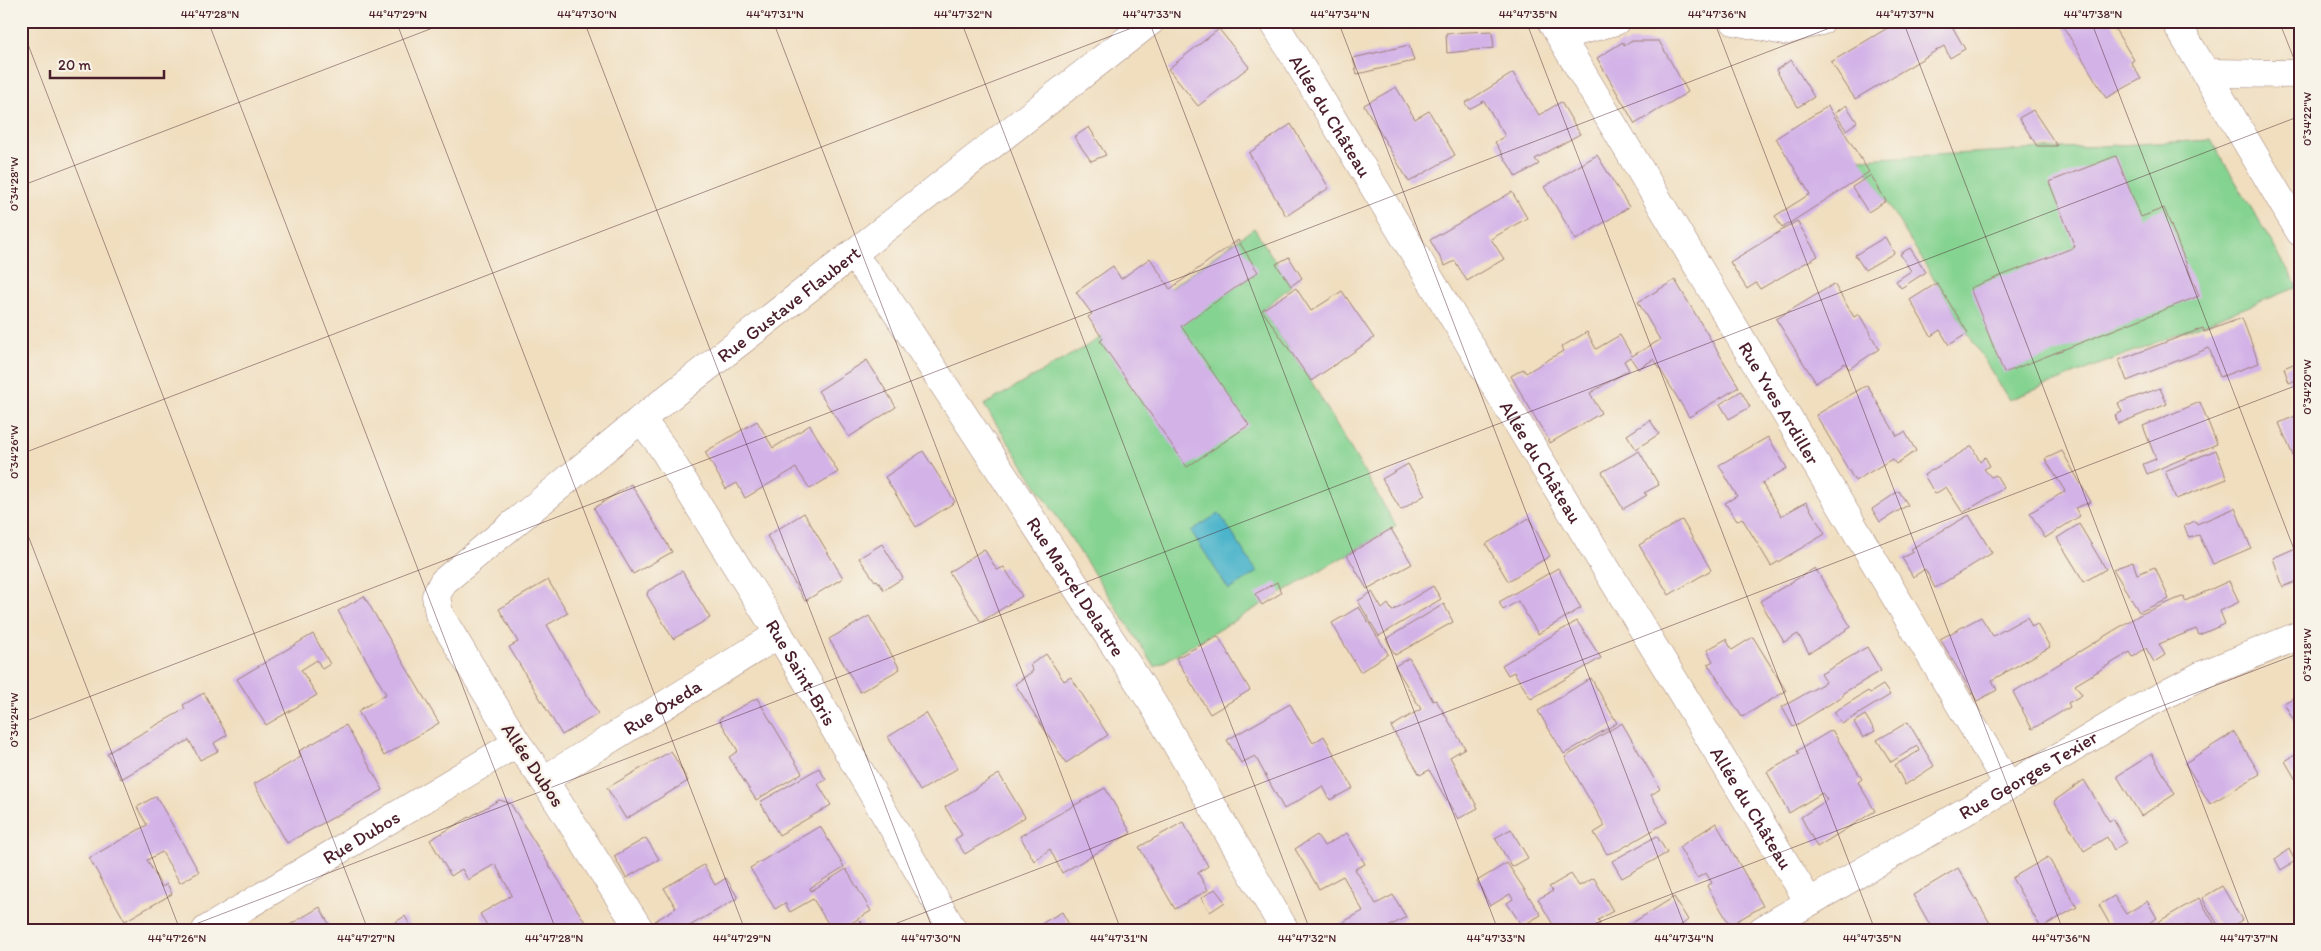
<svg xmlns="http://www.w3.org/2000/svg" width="2321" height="951" viewBox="0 0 2321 951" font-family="Itim,sans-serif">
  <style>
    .green { fill: #85d391; stroke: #68795e }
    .water { fill: #4cb4ca; stroke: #4b6a7a }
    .building { fill: #d3b2e8 }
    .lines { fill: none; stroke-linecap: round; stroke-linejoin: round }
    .minor-casing { stroke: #9d7e75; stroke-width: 29 }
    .minor { stroke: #fff; stroke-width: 28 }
    .ticks { fill: none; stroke: #4a1f2b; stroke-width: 1; stroke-opacity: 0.45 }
    .labels { text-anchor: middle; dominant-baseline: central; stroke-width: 4.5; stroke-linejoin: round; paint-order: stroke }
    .street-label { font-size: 19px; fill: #4a1f2b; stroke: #f7f3e8 }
    .neatline { fill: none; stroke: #4a1f2b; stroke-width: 2 }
    .ticks-label { font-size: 12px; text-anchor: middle; fill: #4a1f2b }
  </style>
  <rect width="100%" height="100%" fill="#f7f3e8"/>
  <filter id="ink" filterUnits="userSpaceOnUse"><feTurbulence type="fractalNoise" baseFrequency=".02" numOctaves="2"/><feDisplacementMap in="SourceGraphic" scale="10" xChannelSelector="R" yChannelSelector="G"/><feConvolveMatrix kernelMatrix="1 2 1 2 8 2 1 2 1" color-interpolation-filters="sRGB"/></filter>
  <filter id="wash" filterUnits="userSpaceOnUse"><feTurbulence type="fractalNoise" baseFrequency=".0096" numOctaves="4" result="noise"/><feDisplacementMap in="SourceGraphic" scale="20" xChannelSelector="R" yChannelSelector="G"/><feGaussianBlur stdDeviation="1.12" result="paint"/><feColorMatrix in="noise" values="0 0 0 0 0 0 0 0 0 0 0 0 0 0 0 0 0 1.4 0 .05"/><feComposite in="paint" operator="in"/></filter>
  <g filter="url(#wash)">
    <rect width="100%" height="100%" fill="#f0debf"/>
    <g class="green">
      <polygon points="2211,140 2298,287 2009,400 1860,159"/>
      <polygon points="1254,228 1291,286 1262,310 1311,381 1396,526 1155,667 984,405 1102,337"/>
    </g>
    <polygon class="water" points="1219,513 1257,572 1229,590 1191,531"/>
    <g id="blocks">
      <g class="building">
        <polygon points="1899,21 1949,21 1965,49 1950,58 1944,46 1855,99 1831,62"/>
        <polygon points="2060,21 2110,21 2134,60 2131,62 2141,79 2106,98"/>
        <polygon points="1219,29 1249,67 1198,106 1168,69"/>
        <polygon points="1492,31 1494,48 1447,53 1446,33"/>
        <polygon points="1630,41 1659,41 1688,92 1635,124 1597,58 1623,42 1624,46"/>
        <polygon points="1409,45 1414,61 1357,74 1353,58"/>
        <polygon points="1791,60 1814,97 1798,107 1776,70"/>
        <polygon points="1513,73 1539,115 1561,102 1580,134 1535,159 1539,164 1516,177 1495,142 1505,136 1484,101 1469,109 1465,103"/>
        <polygon points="1396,87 1415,119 1429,111 1455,155 1409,182 1364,105"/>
        <polygon points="1846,105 1857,122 1846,130 1835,113"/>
        <polygon points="1828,106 1869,172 1782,228 1775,216 1810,194 1776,138"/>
        <polygon points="2033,110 2057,146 2037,146 2019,118"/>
        <polygon points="1291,124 1329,188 1286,216 1249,153"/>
        <polygon points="1089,127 1106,155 1091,161 1074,137"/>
        <polygon points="1597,155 1629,207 1576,240 1544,187"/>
        <polygon points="2116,156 2141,217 2164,208 2199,296 2004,373 1970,288 2075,247 2049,182"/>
        <polygon points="1871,175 1886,201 1868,212 1852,187"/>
        <polygon points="1512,192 1527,218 1491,239 1504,259 1467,281 1455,261 1445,266 1430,240"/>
        <polygon points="1797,221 1818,256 1760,289 1756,283 1747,289 1730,262"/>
        <polygon points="1885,237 1894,253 1865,270 1855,255"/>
        <polygon points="1238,240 1258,272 1181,326 1249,425 1187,467 1100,341 1103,339 1088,317 1092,314 1076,292 1113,266 1121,279 1150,258 1170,289"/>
        <polygon points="1910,248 1926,272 1901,288 1896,281 1911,271 1900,254"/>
        <polygon points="1289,257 1302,278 1291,286 1276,264"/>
        <polygon points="1675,280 1739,387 1689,417 1654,359 1638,369 1630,357 1624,361 1629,370 1590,393 1601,413 1550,443 1511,376 1523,369 1526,373 1563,351 1561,347 1587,332 1596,349 1620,335 1632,356 1660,340 1638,302"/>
        <polygon points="1937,283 1968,333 1949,345 1940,330 1931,336 1910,300"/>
        <polygon points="1834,284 1854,317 1859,314 1879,349 1849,369 1845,363 1816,383 1776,319"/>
        <polygon points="1296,288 1311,311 1342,291 1374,338 1311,381 1262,310"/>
        <polygon points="2242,318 2259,363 2220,377 2209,348 2127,381 2119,360 2203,328 2204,332"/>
        <polygon points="867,360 896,407 849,437 818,391"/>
        <polygon points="2300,361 2300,378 2289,383 2284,368"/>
        <polygon points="1867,385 1897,436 1905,432 1916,451 1896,464 1892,459 1855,481 1816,415"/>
        <polygon points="2160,388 2167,404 2118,424 2115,415 2122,412 2118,403"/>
        <polygon points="1741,391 1750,407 1729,419 1720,404"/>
        <polygon points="2200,402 2217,444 2147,474 2143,464 2156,459 2143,426"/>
        <polygon points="2300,414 2300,472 2279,423"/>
        <polygon points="1650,420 1659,434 1636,449 1627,435"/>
        <polygon points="757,421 773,448 810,425 838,472 810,489 796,468 745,498 737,483 726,489 705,452"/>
        <polygon points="1768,437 1787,468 1762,483 1781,516 1806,502 1825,534 1771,566 1742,518 1737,521 1725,503 1737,496 1719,465"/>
        <polygon points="1972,446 1980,462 1985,457 1990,466 1984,469 1991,477 1996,475 2004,488 1963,513 1946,487 1935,494 1924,475"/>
        <polygon points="2216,450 2227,479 2176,499 2165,471"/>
        <polygon points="923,451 955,502 916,527 885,477"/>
        <polygon points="1639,451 1659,485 1644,493 1647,495 1623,509 1602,472"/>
        <polygon points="2062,451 2091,502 2075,508 2080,516 2045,538 2030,513 2065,491 2045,459"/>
        <polygon points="1408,464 1425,495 1401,510 1382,479"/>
        <polygon points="631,484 672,552 633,574 594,508"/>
        <polygon points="1899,491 1908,505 1880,522 1872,509"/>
        <polygon points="2235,508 2251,548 2213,564 2199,535 2189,538 2184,526 2195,521 2197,524"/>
        <polygon points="804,513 843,578 805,601 767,536"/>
        <polygon points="1969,515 1992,553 1935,588 1925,569 1913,577 1902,558 1914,552 1911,549"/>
        <polygon points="1529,518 1550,556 1508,581 1486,544"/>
        <polygon points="1682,520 1711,570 1669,595 1639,545"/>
        <polygon points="2079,524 2106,569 2084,582 2057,538"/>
        <polygon points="1391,529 1412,564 1367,589 1347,555"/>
        <polygon points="882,544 903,578 884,590 877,580 875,581 859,558"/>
        <polygon points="2300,546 2300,580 2283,587 2273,558"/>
        <polygon points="984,549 997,570 1004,567 1022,596 981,622 949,572"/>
        <polygon points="2133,562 2137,574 2155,567 2169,599 2139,612 2113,569"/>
        <polygon points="1558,568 1581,608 1538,634 1518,601 1503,610 1499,602"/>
        <polygon points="1815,568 1851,627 1809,653 1798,634 1784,642 1760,601"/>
        <polygon points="682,571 710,618 673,639 647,595 648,591"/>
        <polygon points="548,580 568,613 547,625 598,714 562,735 509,647 518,642 499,609"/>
        <polygon points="2229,581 2239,602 2220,611 2225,624 2199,635 2196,629 2159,644 2165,655 2154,662 2146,648 2133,657 2130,652 2075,685 2082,695 2068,703 2070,707 2032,729 2013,692 2141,614 2184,596 2185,601"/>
        <polygon points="1277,582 1281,593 1262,605 1255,594"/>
        <polygon points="1433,586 1441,599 1379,636 1358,601 1372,592 1382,609 1388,604 1392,611"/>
        <polygon points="364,596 439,723 384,756 358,711 386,694 338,611"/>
        <polygon points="1444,604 1453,622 1395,655 1386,639"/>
        <polygon points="1359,607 1388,654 1360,672 1332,623"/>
        <polygon points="869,616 900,669 860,692 829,639"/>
        <polygon points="1981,617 1993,636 2027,617 2032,627 2037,624 2050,647 1992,680 1997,690 1977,701 1940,639"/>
        <polygon points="1577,621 1601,658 1531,699 1514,672 1508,675 1502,665"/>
        <polygon points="313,634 330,664 322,669 317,660 301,670 317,695 266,725 237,679"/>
        <polygon points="1218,636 1250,690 1210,714 1176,658"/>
        <polygon points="1753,637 1786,691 1742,717 1708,664 1713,661 1707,650 1726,639 1732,650"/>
        <polygon points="1867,647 1881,671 1843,693 1843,696 1793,727 1782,707 1826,682 1821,674"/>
        <polygon points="1046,654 1064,681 1071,677 1108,735 1066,763 1015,684 1033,671 1030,665"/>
        <polygon points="1409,658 1433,701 1436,700 1465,748 1450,757 1478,808 1458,819 1429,770 1420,775 1391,727 1421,709 1395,666"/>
        <polygon points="1591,678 1617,723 1564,754 1538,711"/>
        <polygon points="1883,685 1890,695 1842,724 1834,712 1868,691 1870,693"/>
        <polygon points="204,693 227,735 214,743 218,751 200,760 189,740 121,779 107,753 185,709 183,705"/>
        <polygon points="2300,694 2300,732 2284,703"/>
        <polygon points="757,698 802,773 756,800 729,757 738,751 719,719"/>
        <polygon points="1290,704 1313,743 1324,736 1353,788 1330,800 1323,786 1284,809 1255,756 1241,763 1227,740"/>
        <polygon points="926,713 958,768 920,791 888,737"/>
        <polygon points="1865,715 1875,731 1863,738 1854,722"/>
        <polygon points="1908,722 1934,766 1905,785 1895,765 1919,751 1917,746 1891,762 1877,740"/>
        <polygon points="1622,723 1660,789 1651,795 1667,822 1619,850 1607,854 1594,833 1605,826 1565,757"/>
        <polygon points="346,725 383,790 287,843 254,784 301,757 299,751"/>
        <polygon points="1832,730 1862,779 1858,782 1875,811 1817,847 1801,817 1827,800 1822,793 1789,813 1767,772 1799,754 1797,751"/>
        <polygon points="2234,732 2260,774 2210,804 2185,763"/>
        <polygon points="671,751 688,781 626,819 607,788"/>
        <polygon points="2300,752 2300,787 2285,761"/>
        <polygon points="2152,754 2175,794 2141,816 2117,776"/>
        <polygon points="819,768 826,780 818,784 831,805 779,835 760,802"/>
        <polygon points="999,774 1025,817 965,854 955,839 962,835 945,807"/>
        <polygon points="2084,780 2109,821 2113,819 2126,842 2114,850 2107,837 2084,851 2054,801"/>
        <polygon points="1105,788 1131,833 1062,873 1050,849 1034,861 1020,836"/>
        <polygon points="156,796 199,872 180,883 162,852 147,860 162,887 167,884 172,894 125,921 89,858 147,825 137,807"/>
        <polygon points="499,800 510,803 590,930 532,930 529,925 521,930 490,930 480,914 512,895 495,864 468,880 462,869 451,876 430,840"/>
        <polygon points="1183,822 1208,866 1198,873 1208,890 1175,909 1139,847"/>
        <polygon points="1716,823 1763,906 1730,925 1707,886 1712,883 1706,873 1697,878 1679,847"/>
        <polygon points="820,826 844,867 810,888 811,891 846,869 871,911 840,930 832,930 813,899 790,912 785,903 775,909 750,868"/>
        <polygon points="1511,829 1528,858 1512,867 1495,838"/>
        <polygon points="1347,833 1365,864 1355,869 1376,904 1393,895 1406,917 1383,930 1339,930 1336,926 1363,911 1343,876 1319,889 1295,849 1317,835 1324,846"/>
        <polygon points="1657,836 1667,853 1622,878 1612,861"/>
        <polygon points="646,838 659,859 626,878 614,856"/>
        <polygon points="2289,849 2295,861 2281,870 2275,859"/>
        <polygon points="21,857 26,867 21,870"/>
        <polygon points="2048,857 2077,907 2041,928 2012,878"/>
        <polygon points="1507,863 1541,915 1522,926 1507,903 1513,899 1510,894 1490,906 1477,881"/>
        <polygon points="704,865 715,885 726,878 738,898 686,928 688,930 660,930 655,921 676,908 664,888"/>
        <polygon points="1958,868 1994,930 1933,930 1913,895"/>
        <polygon points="1571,874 1579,886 1594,878 1613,911 1598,920 1600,924 1590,930 1556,930 1538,899 1553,891 1549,887"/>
        <polygon points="2222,886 2242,920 2226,930 2221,930 2202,898"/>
        <polygon points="1215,889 1225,902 1210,912 1201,898"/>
        <polygon points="2114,896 2126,914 2147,901 2157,918 2137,930 2113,930 2099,905"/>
        <polygon points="1674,897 1688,920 1675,930 1673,927 1669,930 1621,930"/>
        <polygon points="2199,898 2214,923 2203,930 2193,930 2189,924 2180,930 2144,930"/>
        <polygon points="320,907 332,930 282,930 286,927"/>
        <polygon points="1062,912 1072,930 1033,930 1046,921"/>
        <polygon points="405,916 413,930 383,930"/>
        <polygon points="861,921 866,930 845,930"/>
      </g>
    </g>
  </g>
  <g filter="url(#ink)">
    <use href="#blocks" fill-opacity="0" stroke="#9d7e75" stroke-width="1"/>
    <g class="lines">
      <defs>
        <g id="minor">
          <path id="s1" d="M 1273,21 L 1809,902"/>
          <path id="s2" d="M 1551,21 L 2008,785"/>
          <polyline points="1734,21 1784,31 1821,21"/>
          <polyline points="2175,21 2300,232"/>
          <polyline points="1561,36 1616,21"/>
          <polyline points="2206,73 2300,74"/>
          <path id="s3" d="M 852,254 L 889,301 L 1153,704 L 1285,930"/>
          <path id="s4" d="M 641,419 L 662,447 L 779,634 L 953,930"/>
          <path id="s5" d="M 544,780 L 779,634"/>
          <path id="s6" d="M 206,930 L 517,743"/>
          <path id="s7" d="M 640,930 L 544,780 L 517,743 L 439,614 L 436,596 L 443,582 L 641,419 L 1151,21"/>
          <path id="s8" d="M 1762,930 L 2062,755 L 2136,710 L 2200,676 L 2300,635"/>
        </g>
      </defs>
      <use href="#minor" class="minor-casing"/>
      <use href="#minor" class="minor"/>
    </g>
  </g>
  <path class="ticks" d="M 208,21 L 556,930M 396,21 L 745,930M 584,21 L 933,930M 773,21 L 1121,930M 961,21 L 1310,930M 1149,21 L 1498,930M 1338,21 L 1686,930M 1526,21 L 1875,930M 1714,21 L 2063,930M 1903,21 L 2251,930M 2091,21 L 2300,565M 2279,21 L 2300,74M 21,26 L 368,930M 21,186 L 451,21M 21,454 L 1150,21M 21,517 L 180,930M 21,723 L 1848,21M 180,930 L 2300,116M 879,930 L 2300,384M 1578,930 L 2300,653M 2277,930 L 2300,921"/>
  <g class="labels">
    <g class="street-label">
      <text stroke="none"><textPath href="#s1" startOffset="111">Allée du Château</textPath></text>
      <text stroke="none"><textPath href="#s7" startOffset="852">Rue Gustave Flaubert</textPath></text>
      <text stroke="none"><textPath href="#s2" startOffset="445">Rue Yves Ardiller</textPath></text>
      <text stroke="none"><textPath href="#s1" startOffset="516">Allée du Château</textPath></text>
      <text stroke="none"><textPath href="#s3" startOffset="401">Rue Marcel Delattre</textPath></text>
      <text stroke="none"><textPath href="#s4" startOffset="300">Rue Saint-Bris</textPath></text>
      <text stroke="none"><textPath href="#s5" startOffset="139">Rue Oxeda</textPath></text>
      <text transform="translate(533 765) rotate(56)">Allée Dubos</text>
      <text stroke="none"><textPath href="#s8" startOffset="308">Rue Georges Texier</textPath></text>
      <text stroke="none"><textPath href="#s1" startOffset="921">Allée du Château</textPath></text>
      <text stroke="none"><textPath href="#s6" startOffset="181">Rue Dubos</textPath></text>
    </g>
  </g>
  <rect width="2321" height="951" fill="none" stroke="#f7f3e8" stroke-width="55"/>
  <path d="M50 70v8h114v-8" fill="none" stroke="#4a1f2b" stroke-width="2.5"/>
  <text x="58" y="70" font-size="15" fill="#4a1f2b" stroke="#f7f3e8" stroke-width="4" paint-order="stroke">20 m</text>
  <rect x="28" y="28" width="2266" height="896" class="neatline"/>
  <g class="ticks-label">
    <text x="210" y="18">44°47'28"N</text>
    <text x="398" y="18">44°47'29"N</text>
    <text x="587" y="18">44°47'30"N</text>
    <text x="775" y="18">44°47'31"N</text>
    <text x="963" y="18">44°47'32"N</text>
    <text x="1152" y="18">44°47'33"N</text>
    <text x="1340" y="18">44°47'34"N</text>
    <text x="1528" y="18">44°47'35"N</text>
    <text x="1717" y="18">44°47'36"N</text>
    <text x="1905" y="18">44°47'37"N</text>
    <text x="2093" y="18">44°47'38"N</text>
    <text transform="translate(2307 119) rotate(-90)" y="4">0°34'22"W</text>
    <text transform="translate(14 184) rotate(-90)" y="4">0°34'28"W</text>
    <text transform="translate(2307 387) rotate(-90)" y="4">0°34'20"W</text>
    <text transform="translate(14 452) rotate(-90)" y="4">0°34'26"W</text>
    <text transform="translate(2307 655) rotate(-90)" y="4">0°34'18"W</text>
    <text transform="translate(14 720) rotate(-90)" y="4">0°34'24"W</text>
    <text x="177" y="942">44°47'26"N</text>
    <text x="366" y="942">44°47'27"N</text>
    <text x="554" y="942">44°47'28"N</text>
    <text x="742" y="942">44°47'29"N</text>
    <text x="931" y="942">44°47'30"N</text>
    <text x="1119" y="942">44°47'31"N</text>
    <text x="1307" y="942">44°47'32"N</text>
    <text x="1496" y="942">44°47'33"N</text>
    <text x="1684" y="942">44°47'34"N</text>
    <text x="1872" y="942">44°47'35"N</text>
    <text x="2061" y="942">44°47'36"N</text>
    <text x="2249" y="942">44°47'37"N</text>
  </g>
</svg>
